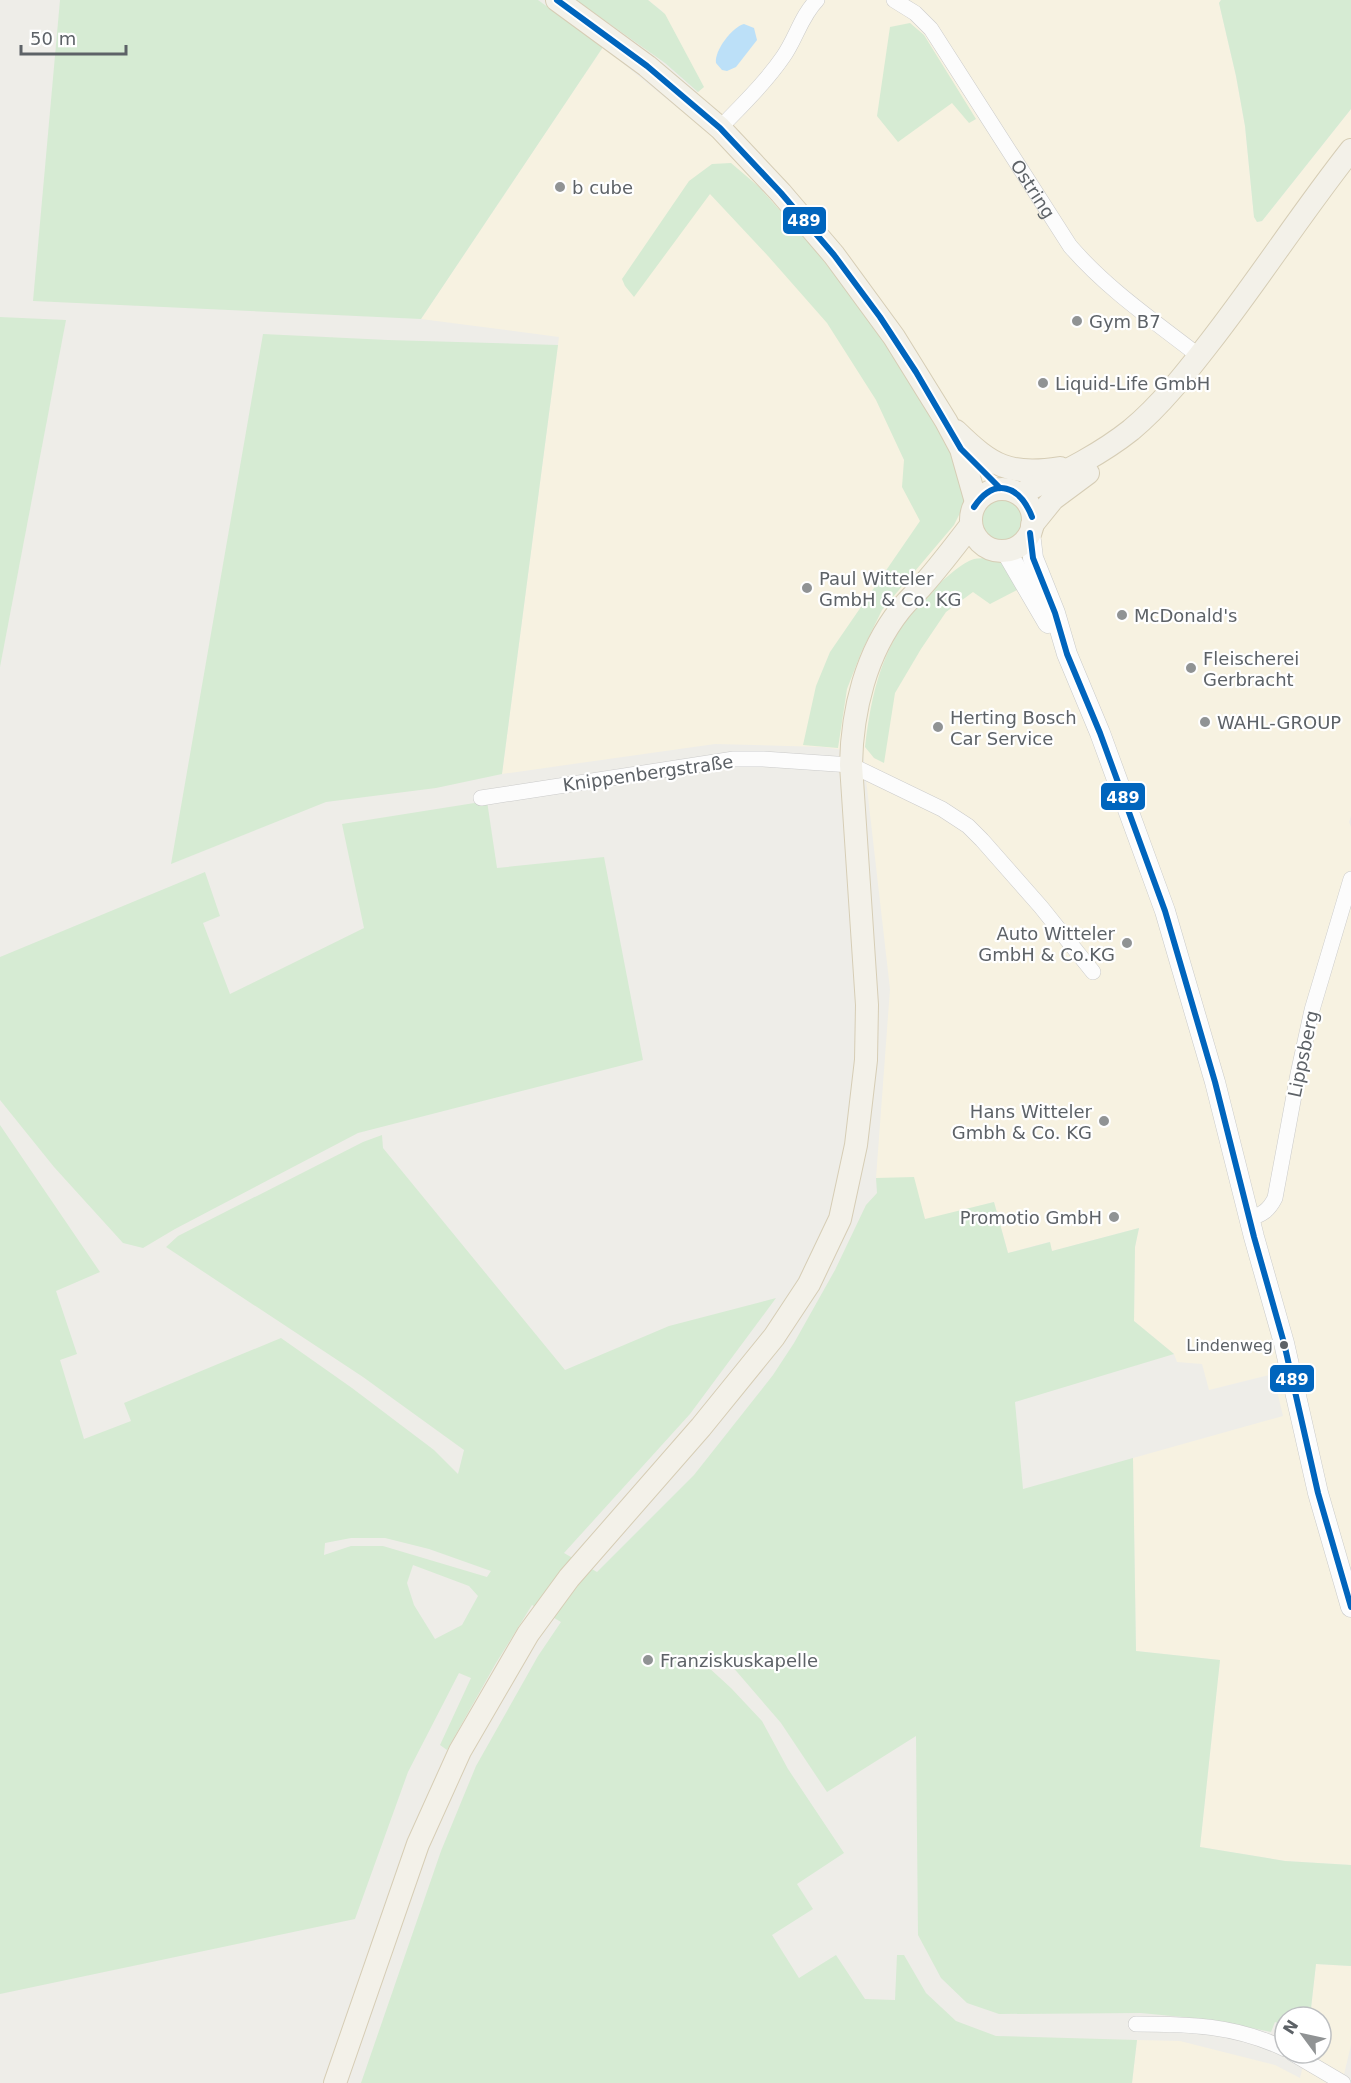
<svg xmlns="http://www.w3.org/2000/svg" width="1351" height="2083" viewBox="0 0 1351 2083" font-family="'DejaVu Sans',sans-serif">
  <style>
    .commercial { fill: #f7f2e1 }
    .green { fill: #d6ebd3; fill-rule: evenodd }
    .water { fill: #bce0f8 }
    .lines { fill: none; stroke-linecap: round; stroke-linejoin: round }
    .street-casing { stroke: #cbcbca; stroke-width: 16 }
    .secondary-casing { stroke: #c9cac9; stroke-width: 21 }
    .primary-casing { stroke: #d6cdb5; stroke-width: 24 }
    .street { stroke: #fcfcfc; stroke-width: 15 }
    .secondary { stroke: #fcfcfc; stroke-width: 20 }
    .primary { stroke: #f3f1e9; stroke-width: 22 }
    .bus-1-casing { stroke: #fff; stroke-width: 10 }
    .bus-1 { stroke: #0065bd; stroke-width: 6 }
    .poi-dot { fill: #909394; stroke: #fff; stroke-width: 2 }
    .bus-dot { fill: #5d6267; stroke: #fff; stroke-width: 2 }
    .labels { text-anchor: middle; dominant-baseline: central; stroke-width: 4.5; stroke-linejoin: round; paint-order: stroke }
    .bus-label { font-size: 16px; fill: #5d6267; stroke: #fff; text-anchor: end }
    .poi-label { font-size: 18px; fill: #5d6267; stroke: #fff; text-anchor: start }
    .street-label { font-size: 18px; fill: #5d6267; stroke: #fff }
    .line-badge { stroke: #fff; stroke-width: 2 }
    .badge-label { font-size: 16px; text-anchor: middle; font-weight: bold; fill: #fff }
  </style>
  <rect width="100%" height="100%" fill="#eeede8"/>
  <g class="commercial">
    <polygon points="648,0 1221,0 1219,3 1236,76 1245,126 1254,217 1257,222 1262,221 1351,109 1351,816 1349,822 1351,827 1351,1865 1285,1861 1200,1847 1220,1660 1136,1651 1133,1458 1283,1416 1273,1374 1209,1390 1202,1364 1177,1362 1174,1354 1134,1321 1135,1247 1139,1228 1052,1251 1049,1242 1008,1253 994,1202 925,1220 913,1178 876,1178 890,989 863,753 823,747 715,744 502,774 559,337 421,319 603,47 680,110 703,87 662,11"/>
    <polygon points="1316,1964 1351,1966 1351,2045 1342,2083 1132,2083 1137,2040 1180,2041 1275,2065 1300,2078 1306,2053 1321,2053 1321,2017 1310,2017"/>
  </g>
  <g class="green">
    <polygon points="60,0 538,0 603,47 421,319 33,301"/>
    <polygon points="576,0 648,0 665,14 704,87 698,92 665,63"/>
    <polygon points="1221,0 1351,0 1351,109 1262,221 1257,222 1254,217 1245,126 1236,76 1219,3"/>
    <polygon points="910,23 924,35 976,119 969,123 952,103 898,142 877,116 890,27"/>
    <polygon points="731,163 758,186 816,250 881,333 945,438 962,475 966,501 954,525 882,610 861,653 847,689 838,748 803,745 816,686 830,652 920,521 902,487 904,460 876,400 827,323 768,256 710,194 634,297 625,286 622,279 689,181 712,164"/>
    <polygon points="0,317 66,320 0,667"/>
    <polygon points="263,334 388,340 558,345 502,774 436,788 326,802 171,864"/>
    <circle cx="1002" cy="519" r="24"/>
    <path d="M 988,558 L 1003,563 L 1019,589 L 990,604 L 973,592 L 946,612 L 921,649 L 895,693 L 884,763 L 874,758 L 865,747 C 873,679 887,631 940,583 C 949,575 962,563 974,559 C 978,558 984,558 988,558 Z"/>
    <polygon points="487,801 497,868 604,857 643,1060 358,1133 175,1229 143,1248 123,1243 54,1167 0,1100 0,957 205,872 220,916 203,923 230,994 364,928 342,824"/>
    <path d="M 0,1125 L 100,1272 L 56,1291 L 77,1354 L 60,1360 L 84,1439 L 131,1421 L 124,1403 L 281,1338 L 352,1388 L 434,1450 L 458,1474 L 464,1450 L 363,1377 L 166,1247 L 178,1236 L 363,1142 L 382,1135 L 383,1148 L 565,1370 L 669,1326 L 776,1298 L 690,1414 L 564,1553 L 597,1572 L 694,1475 L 773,1375 L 794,1343 L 835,1270 L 866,1205 L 877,1193 L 876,1178 L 914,1177 L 925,1219 L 994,1202 L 1008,1253 L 1050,1242 L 1052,1251 L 1139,1228 L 1135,1247 L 1134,1321 L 1174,1354 L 1015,1402 L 1023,1489 L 1133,1458 L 1136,1651 L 1220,1660 L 1200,1847 L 1285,1861 L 1351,1865 L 1351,1966 L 1316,1964 L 1310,2017 L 1285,2017 L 1285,2026 L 1275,2022 L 1271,2032 L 1213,2020 L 1141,2013 L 999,2014 L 967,2003 L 941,1978 L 918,1935 L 916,1736 L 827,1792 L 781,1723 L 725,1658 L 707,1666 L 731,1688 L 762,1721 L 788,1769 L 844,1853 L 797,1884 L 813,1909 L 772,1935 L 799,1978 L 836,1955 L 865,1999 L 895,2000 L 897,1955 L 904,1955 L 926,1993 L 956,2021 L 996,2036 L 1137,2040 L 1132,2083 L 361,2083 L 441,1851 L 476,1766 L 538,1656 L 561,1622 L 532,1605 L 496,1663 L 447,1750 L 440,1745 L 471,1678 L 459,1673 L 408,1772 L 355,1919 L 0,1994 ZM 351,1538 L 385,1538 L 429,1549 L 491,1571 L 487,1577 L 383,1546 L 351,1546 L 324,1555 L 325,1543 ZM 413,1565 L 469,1586 L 478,1596 L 462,1625 L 435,1639 L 414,1605 L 407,1583 Z"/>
  </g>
  <path class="water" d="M 744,24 L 754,28 L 757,40 L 736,67 L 727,71 L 722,70 L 716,63 C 714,51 732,27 744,24 Z"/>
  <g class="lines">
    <defs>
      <g id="street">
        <path id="s1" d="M 894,0 L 915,13 L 931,29 L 1070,246 C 1107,289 1154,321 1199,356"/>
        <path d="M 720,128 C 742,105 765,83 783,57 C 796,39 801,16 817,0"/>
        <polyline points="481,798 734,759 763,759 851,765 942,809 968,826 982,840 1041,907 1093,972"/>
        <path d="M 1250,1218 C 1262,1215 1269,1210 1275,1198 L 1298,1074 L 1312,1010 L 1351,879"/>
        <path d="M 1136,2024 C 1189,2024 1235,2025 1285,2049"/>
        <polyline points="1292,2053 1343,2083"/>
      </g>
      <g id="secondary">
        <polyline points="1030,533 1033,558 1055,613 1067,654 1100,733 1165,911 1215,1082 1254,1237 1284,1343 1318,1493 1351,1607"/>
        <polyline points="1006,551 1048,623"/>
      </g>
      <g id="primary">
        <polyline points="557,0 647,66 720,128 781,193 834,255 894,337 946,421 961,449 976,502"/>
        <path d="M 956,431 C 992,466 1009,476 1060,468"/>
        <circle cx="1002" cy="520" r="31"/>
        <path d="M 1020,494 C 1058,475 1097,457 1131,430 C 1161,405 1186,373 1210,342 C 1259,279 1302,212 1351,150"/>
        <polyline points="1032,525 1053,499 1088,473"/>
        <path d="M 335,2083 L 418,1844 L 460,1751 L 528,1634 L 569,1578 L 701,1427 L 774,1337 L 809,1284 L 840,1219 L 856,1145 L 866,1060 L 867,1005 L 851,765 C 852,710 866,653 900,610 C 907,601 915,594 922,586 C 939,567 955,546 971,525"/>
      </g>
    </defs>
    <use href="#street" class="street-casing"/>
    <use href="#secondary" class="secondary-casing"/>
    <use href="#primary" class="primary-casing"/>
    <use href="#street" class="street"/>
    <use href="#secondary" class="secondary"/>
    <use href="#primary" class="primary"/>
    <defs>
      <g id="bus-1">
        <polyline points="557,0 647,66 720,128 781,193 834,255 880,317 916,372 961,449 1000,488"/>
        <path d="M 974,507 C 995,476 1020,486 1032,517"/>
        <polyline points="1030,533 1033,558 1055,613 1067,654 1100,733 1165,911 1215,1082 1254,1237 1284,1343 1318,1493 1351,1607"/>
      </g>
    </defs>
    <use href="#bus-1" class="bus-1-casing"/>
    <use href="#bus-1" class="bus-1"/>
  </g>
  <g class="poi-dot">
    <circle cx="560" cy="187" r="6"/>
    <circle cx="1077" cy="321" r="6"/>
    <circle cx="1043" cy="383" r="6"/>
    <circle cx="807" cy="588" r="6"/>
    <circle cx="1122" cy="615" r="6"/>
    <circle cx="1191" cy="668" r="6"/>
    <circle cx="1205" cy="722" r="6"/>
    <circle cx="938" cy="727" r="6"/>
    <circle cx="1127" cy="943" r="6"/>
    <circle cx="1104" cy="1121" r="6"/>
    <circle cx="1114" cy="1217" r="6"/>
    <circle cx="648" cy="1660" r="6"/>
  </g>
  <circle class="bus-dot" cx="1284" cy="1345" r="5"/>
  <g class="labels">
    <g class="bus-label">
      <text x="1273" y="1345">Lindenweg</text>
    </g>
    <g class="poi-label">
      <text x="572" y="187">b cube</text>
      <text x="1089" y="321">Gym B7</text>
      <text x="1055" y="383">Liquid-Life GmbH</text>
      <text x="819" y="578">Paul Witteler<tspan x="819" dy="21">GmbH &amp; Co. KG</tspan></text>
      <text x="1134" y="615">McDonald's</text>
      <text x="1203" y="658">Fleischerei<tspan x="1203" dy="21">Gerbracht</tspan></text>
      <text x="950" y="717">Herting Bosch<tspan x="950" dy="21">Car Service</tspan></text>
      <text x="1217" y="722">WAHL-GROUP</text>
      <text x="1115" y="933" text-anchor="end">Auto Witteler<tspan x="1115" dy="21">GmbH &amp; Co.KG</tspan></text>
      <text x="1092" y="1111" text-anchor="end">Hans Witteler<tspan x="1092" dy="21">Gmbh &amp; Co. KG</tspan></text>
      <text x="1102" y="1217" text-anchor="end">Promotio GmbH</text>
      <text x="660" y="1660">Franziskuskapelle</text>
    </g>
    <g class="street-label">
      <text stroke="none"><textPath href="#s1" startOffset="237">Ostring</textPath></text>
      <text transform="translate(648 773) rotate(-8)">Knippenbergstraße</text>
      <text transform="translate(1303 1054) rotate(-78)">Lippsberg</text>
    </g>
  </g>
  <g class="line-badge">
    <rect x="782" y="206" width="45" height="29" rx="6" fill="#0065bd"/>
    <rect x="1100" y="782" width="46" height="29" rx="6" fill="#0065bd"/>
    <rect x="1269" y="1364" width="46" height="29" rx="6" fill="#0065bd"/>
  </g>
  <g class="badge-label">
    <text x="804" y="226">489</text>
    <text x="1123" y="803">489</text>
    <text x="1292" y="1385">489</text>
  </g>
  <g transform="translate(1303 2035) rotate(303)"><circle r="28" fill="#ffffff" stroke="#bec0c2" stroke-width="1.5"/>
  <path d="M0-4.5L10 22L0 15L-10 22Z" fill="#909394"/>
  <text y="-9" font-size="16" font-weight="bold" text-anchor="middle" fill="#5d6267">N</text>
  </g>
  <path d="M21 45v9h105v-9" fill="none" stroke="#5d6267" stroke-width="3"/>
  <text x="30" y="45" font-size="18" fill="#5d6267" stroke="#ffffff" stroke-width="4.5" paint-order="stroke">50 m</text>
</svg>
